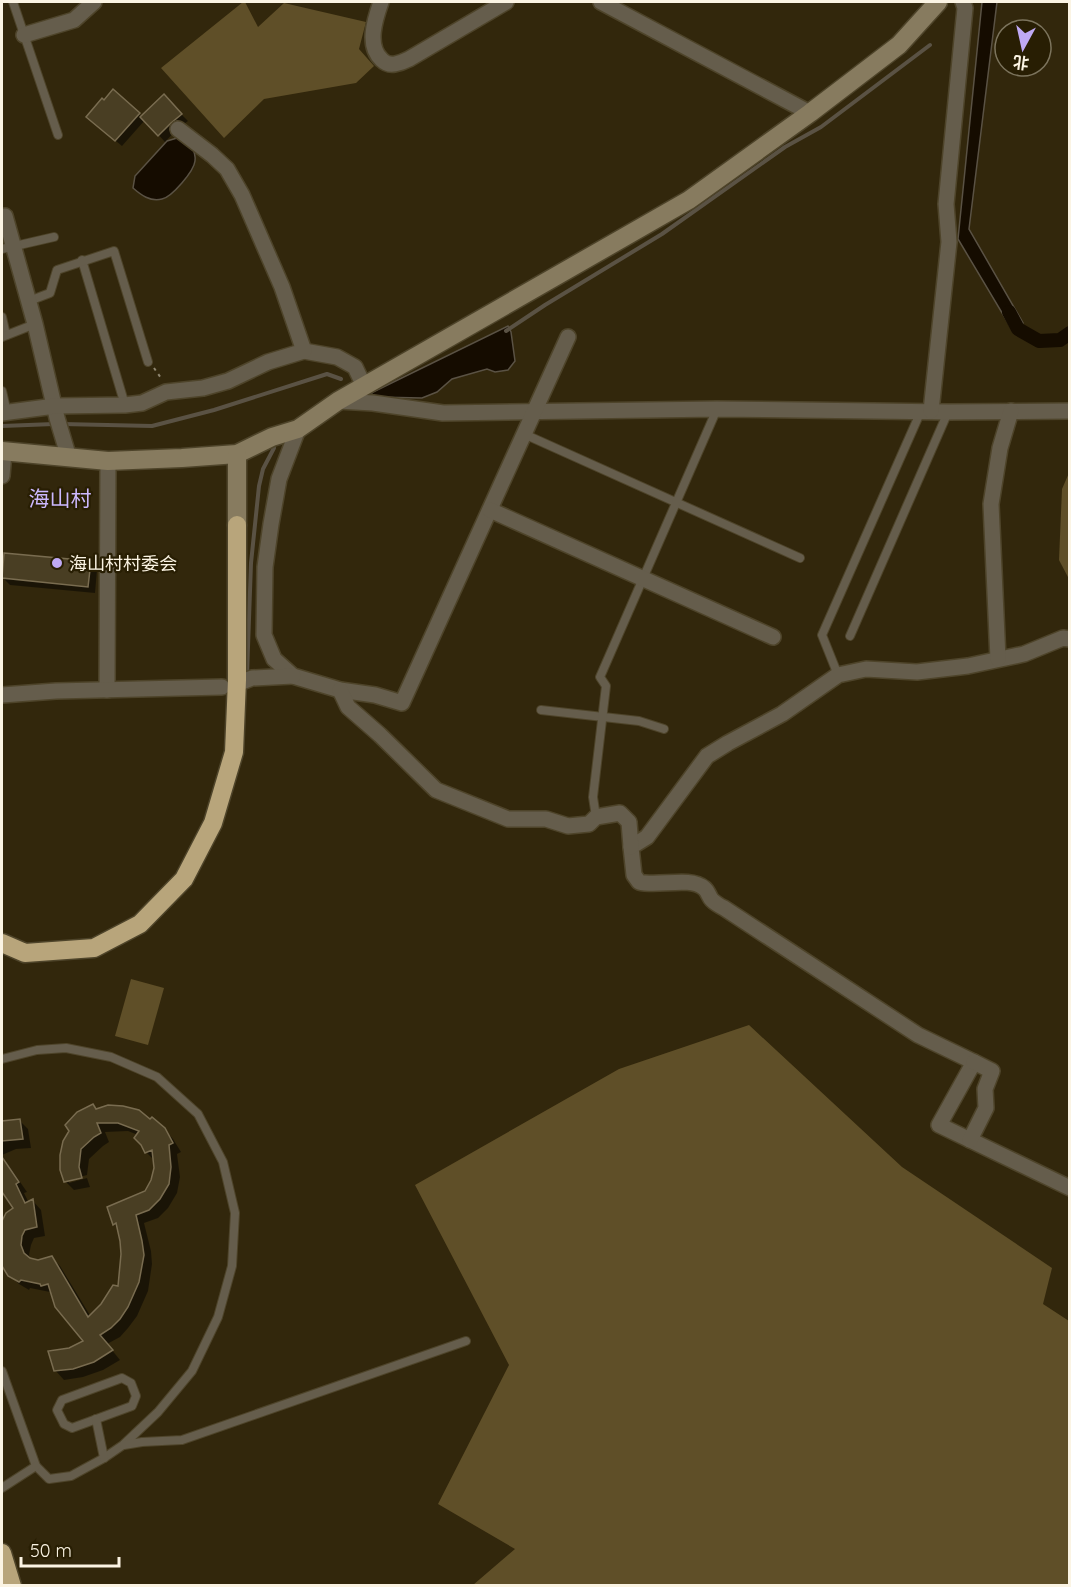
<svg xmlns="http://www.w3.org/2000/svg" width="1071" height="1587" viewBox="0 0 1071 1587" font-family="Quicksand,'Noto Sans SC',sans-serif">
  <style>
    .green { fill: #5f4f28 }
    .water { fill: #150c00; stroke: #5a5244; stroke-width: 1.5 }
    .shadow { fill: #0007 }
    .lines { fill: none; stroke-linecap: round; stroke-linejoin: round }
    .stream { stroke: #5a5244; stroke-width: 4 }
    .canal { stroke: #150c00; stroke-width: 14 }
    .building { fill: #493e23; stroke: #796c50; stroke-width: 1.5 }
    .lane-casing { stroke: #4e442a; stroke-width: 10 }
    .street-casing { stroke: #4e442a; stroke-width: 18 }
    .secondary-casing { stroke: #4e442a; stroke-width: 21 }
    .highway-casing { stroke: #4e442a; stroke-width: 21 }
    .path { stroke: #8f8670; stroke-width: 2; stroke-dasharray: 3 4.5; stroke-linecap: butt }
    .lane { stroke: #655d4c; stroke-width: 8 }
    .street { stroke: #655d4c; stroke-width: 15 }
    .secondary { stroke: #877b5f; stroke-width: 18 }
    .highway { stroke: #b8a57b; stroke-width: 18 }
    .poi-dot { fill: #bfa9f4; stroke: #281e03; stroke-width: 2 }
    .labels { text-anchor: middle; dominant-baseline: central; stroke-width: 4.5; stroke-linejoin: round; paint-order: stroke }
    .poi-label { font-size: 18px; fill: #fbf4e4; stroke: #281e03; text-anchor: start }
    .quarter-label { font-size: 21px; fill: #ccb8fe; stroke: #281e03 }
  </style>
  <rect width="100%" height="100%" fill="#32270c"/>
  <g class="green">
    <polygon points="243,2 245,2 258,27 284,3 366,22 359,49 374,66 356,83 264,99 224,138 161,68"/>
    <polygon points="1069,473 1069,579 1059,560 1062,489"/>
    <polygon points="131,979 164,988 148,1045 115,1036"/>
    <polygon points="749,1025 902,1167 1052,1268 1043,1304 1069,1321 1069,1585 473,1585 515,1549 438,1504 509,1365 415,1185 619,1069"/>
  </g>
  <g class="water">
    <polygon points="982,2 997,2 969,229 1023,323 1014,333 958,239"/>
    <path d="M 177,138 L 191,143 C 193,148 196,156 195,161 C 194,171 172,197 162,199 C 150,202 141,195 133,188 L 135,176 L 167,141 Z"/>
    <polygon points="508,326 511,332 515,361 508,370 495,372 487,369 452,379 437,392 422,398 375,397 371,393"/>
  </g>
  <g class="shadow">
    <polygon points="113,92 142,117 164,97 188,121 177,129 165,142 145,120 122,146 94,123 104,102"/>
    <polygon points="90,563 97,570 95,593 10,585 3,578"/>
    <polygon points="97,1110 164,1129 173,1139 181,1152 177,1154 180,1177 177,1193 168,1208 158,1218 144,1223 151,1251 152,1264 148,1291 137,1316 128,1328 120,1337 107,1344 120,1360 103,1370 83,1377 64,1380 55,1370 70,1350 86,1342 50,1292 30,1288 29,1290 19,1284 10,1275 6,1259 2,1254 2,1224 7,1214 15,1209 2,1190 2,1156 27,1192 24,1193 29,1203 33,1201 41,1210 45,1236 34,1238 31,1245 29,1255 31,1260 38,1262 51,1257 60,1266 91,1317 120,1288 123,1254 118,1228 114,1224 146,1192 153,1181 155,1168 155,1161 146,1152 138,1135 128,1131 105,1132 109,1142 103,1146 89,1159 87,1175 69,1180 69,1183 87,1178 90,1187 74,1190 65,1181"/>
    <polygon points="19,1120 28,1129 31,1148 16,1149 2,1155 2,1123"/>
  </g>
  <g class="lines">
    <g class="stream">
      <polyline points="506,331 545,305 662,234 785,147 821,127 930,45"/>
      <polyline points="62,424 152,426 214,410 327,374 341,379"/>
      <polyline points="2,426 54,424"/>
      <polyline points="247,675 251,563 259,486 263,469 274,448"/>
    </g>
    <polyline class="canal" points="1009,312 1018,329 1039,341 1060,340 1070,333"/>
  </g>
  <g class="building">
    <polygon points="113,89 140,113 115,141 86,117 102,98 104,100"/>
    <polygon points="164,94 182,114 171,123 158,136 140,117"/>
    <polygon points="4,553 91,561 88,587 2,578"/>
    <polygon points="93,1104 96,1109 108,1105 123,1106 139,1110 150,1119 152,1117 165,1128 173,1143 169,1145 171,1167 169,1184 160,1199 149,1210 136,1215 142,1241 144,1255 139,1282 128,1307 120,1319 111,1328 100,1335 113,1350 94,1362 73,1369 54,1371 48,1351 69,1348 83,1341 55,1307 48,1284 41,1286 40,1284 21,1280 19,1282 8,1276 2,1266 2,1221 6,1213 13,1208 2,1192 2,1157 19,1182 16,1184 25,1203 33,1199 37,1227 25,1230 22,1236 21,1245 24,1253 30,1258 38,1260 52,1256 88,1317 101,1304 113,1285 118,1286 121,1254 120,1241 116,1223 113,1225 107,1207 145,1191 151,1180 154,1168 152,1150 145,1153 141,1145 134,1138 139,1131 118,1123 97,1123 101,1133 94,1137 81,1149 79,1167 82,1178 64,1182 60,1170 60,1155 63,1141 69,1131 65,1125 77,1112"/>
    <polygon points="20,1119 23,1139 2,1141 2,1121"/>
  </g>
  <g class="lines">
    <defs>
      <g id="lane">
        <polyline points="13,2 58,135"/>
        <polyline points="2,249 54,237"/>
        <polyline points="82,260 125,405"/>
        <polyline points="29,301 50,293 57,270 114,251 148,362"/>
        <polyline points="2,317 6,335"/>
        <polyline points="2,337 35,324"/>
        <polyline points="2,391 7,413"/>
        <polyline points="524,434 800,558"/>
        <polyline points="850,636 948,412"/>
        <polyline points="838,675 822,635 921,411"/>
        <polyline points="541,710 639,721 664,729"/>
        <polyline points="596,817 593,797 606,686 600,677 717,409"/>
        <polyline points="2,1059 37,1050 66,1048 111,1057 157,1077 198,1114 223,1162 235,1213 232,1266 218,1317 192,1371 158,1412 123,1445 104,1458 71,1476 49,1479 36,1466 2,1371"/>
        <polygon points="122,1378 131,1383 136,1396 132,1406 72,1428 64,1424 57,1410 62,1400"/>
        <polyline points="96,1419 104,1458"/>
        <polyline points="124,1445 142,1442 182,1440 466,1341"/>
        <polyline points="2,1488 36,1466"/>
      </g>
      <g id="street">
        <path d="M 381,2 C 375,19 366,46 382,60 C 385,63 390,65 395,64 C 400,63 405,61 409,59 L 506,2"/>
        <polyline points="601,2 810,113"/>
        <polyline points="24,35 74,20 94,2"/>
        <polyline points="5,216 35,324 57,418 69,458"/>
        <polyline points="304,351 337,357 355,367 364,386"/>
        <polyline points="338,401 373,403 443,413 717,409 948,412 1070,411"/>
        <polyline points="931,411 949,242 946,204 965,8 963,2"/>
        <polyline points="2,413 55,406 125,405 142,403 166,392 203,388 228,381 268,362 304,351 282,287 242,195 227,169 212,155 178,129"/>
        <polyline points="298,429 279,479 271,524 265,567 264,635 274,659 293,676 340,690 375,695 402,703 568,337"/>
        <polyline points="2,476 4,452"/>
        <polyline points="490,510 773,637"/>
        <path d="M 1070,639 L 1063,638 L 1024,654 L 968,666 L 917,672 L 866,669 L 838,675 L 782,714 L 728,743 L 707,756 L 647,837 L 631,847 L 634,875 L 639,882 C 658,887 690,876 704,888 C 708,891 709,897 712,900 C 715,903 720,906 724,908 L 918,1035 L 974,1062 L 939,1125 L 1070,1188"/>
        <polyline points="998,659 991,504 1000,448 1011,411"/>
        <polyline points="242,682 252,678 293,676"/>
        <polyline points="107,690 108,461"/>
        <polyline points="340,690 348,707 380,735 436,790 508,819 546,819 568,826 589,824 596,817 620,813 629,822 631,847"/>
        <polyline points="2,695 56,691 222,687"/>
        <polyline points="970,1140 986,1108 985,1089 992,1071 974,1062"/>
      </g>
      <g id="secondary">
        <polyline points="2,451 108,461 182,458 237,454 272,437 298,429 338,401 689,200 810,113 899,45 938,2"/>
        <polyline points="237,454 237,525"/>
      </g>
      <g id="highway">
        <polyline points="2,943 25,953 94,948 140,924 184,879 213,823 234,752 237,680 237,525"/>
        <polyline points="2,1553 12,1586"/>
      </g>
    </defs>
    <use href="#lane" class="lane-casing"/>
    <use href="#street" class="street-casing"/>
    <use href="#secondary" class="secondary-casing"/>
    <use href="#highway" class="highway-casing"/>
    <polyline class="path" points="154,368 161,378"/>
    <use href="#lane" class="lane"/>
    <use href="#street" class="street"/>
    <use href="#secondary" class="secondary"/>
    <use href="#highway" class="highway"/>
  </g>
  <circle class="poi-dot" cx="57" cy="563" r="6"/>
  <g class="labels">
    <g class="poi-label">
      <text x="69" y="563">海山村村委会</text>
    </g>
    <g class="quarter-label">
      <text x="60" y="498">海山村</text>
    </g>
  </g>
  <rect width="1071" height="1587" fill="none" stroke="#fbf4e4" stroke-width="6"/>
  <g transform="translate(1023 48) rotate(188)"><circle r="28" fill="#281e03" stroke="#7c745d" stroke-width="1.5"/>
  <path d="M0-4.5L10 22L0 15L-10 22Z" fill="#bfa9f4"/>
  <text y="-9" font-size="16" font-weight="bold" text-anchor="middle" fill="#fbf4e4">北</text>
  </g>
  <path d="M21 1557v9h98v-9" fill="none" stroke="#fbf4e4" stroke-width="3"/>
  <text x="30" y="1557" font-size="18" fill="#fbf4e4" stroke="#281e03" stroke-width="4.5" paint-order="stroke">50 m</text>
</svg>
